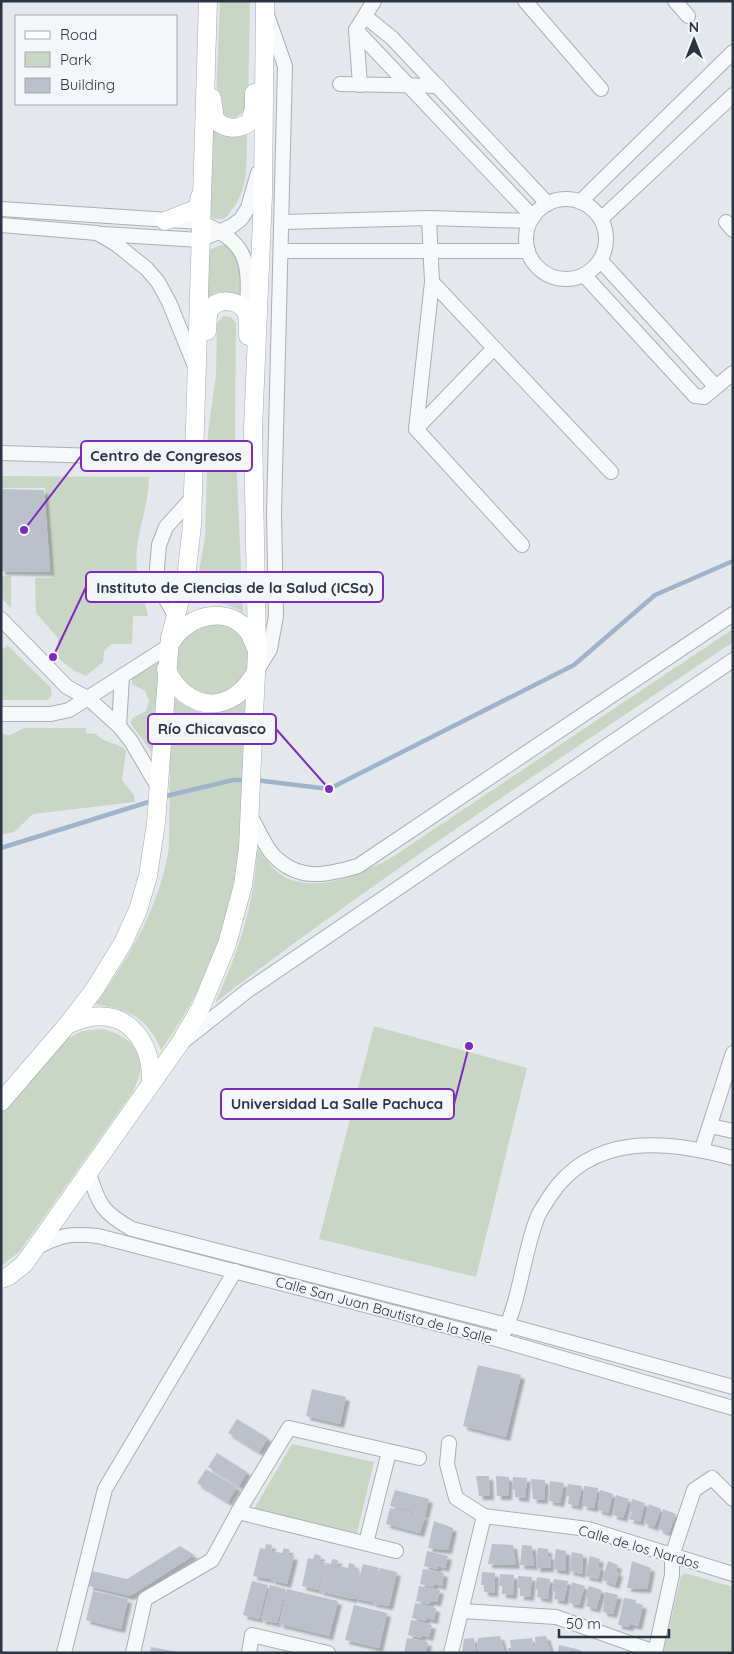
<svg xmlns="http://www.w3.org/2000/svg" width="734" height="1654" viewBox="0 0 734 1654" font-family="Quicksand,sans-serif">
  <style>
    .green { fill: #c9d6c5 }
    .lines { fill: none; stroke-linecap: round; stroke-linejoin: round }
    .stream { stroke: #9fb4cc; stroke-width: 4.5 }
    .building { fill: #bbc0ca; filter: url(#shadow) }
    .minor-casing { stroke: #a9aeb7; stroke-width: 16 }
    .major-casing { stroke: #a3abb8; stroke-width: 19 }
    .minor { stroke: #f7f8fa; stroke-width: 14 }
    .major { stroke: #fff; stroke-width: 18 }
    .labels { text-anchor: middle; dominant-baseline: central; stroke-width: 4; stroke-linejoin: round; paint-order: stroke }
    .street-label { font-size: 14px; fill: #2b3445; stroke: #f4f6f9 }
    .leader { fill: none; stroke: #7b2cbf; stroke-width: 2 }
    .callout-dot { fill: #7b2cbf; stroke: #f4f6f9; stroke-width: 2 }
    .callout { fill: #f4f6f9; stroke: #7b2cbf; stroke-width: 2 }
    .callout-label { font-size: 15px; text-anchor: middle; font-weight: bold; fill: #2b3445 }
  </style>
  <defs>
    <filter id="shadow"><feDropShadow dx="4" dy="4" stdDeviation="1" flood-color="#0004"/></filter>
  </defs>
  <rect width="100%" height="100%" fill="#e4e7ec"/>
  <g class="green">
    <polygon points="220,1 250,1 248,102 246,110 235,118 225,117 216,104"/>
    <path d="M 208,126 C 222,136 230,137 247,134 C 246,168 250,193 224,219 L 214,219 L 209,215 Z"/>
    <path d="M 227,243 C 239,261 241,274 241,295 L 218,292 L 205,299 L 206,251 Z"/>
    <path d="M 223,316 L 231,317 L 236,323 L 235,432 L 243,613 C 227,602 211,600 193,604 L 205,538 L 208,432 L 216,375 L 217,323 Z"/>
    <path d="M 1,476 L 149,477 C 149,508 133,539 137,570 C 139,585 145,601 148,616 L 133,616 L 132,644 L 111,644 L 104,651 L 103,662 L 86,676 L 73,670 L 58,658 L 58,638 L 36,613 L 35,578 L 53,578 L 45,488 L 1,488 Z"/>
    <polygon points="1,576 11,576 11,608 1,598"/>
    <circle cx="212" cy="659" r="36"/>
    <path d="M 733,629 L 733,642 C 559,760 381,874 215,1003 C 238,953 255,904 257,848 C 266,860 276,875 291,880 C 326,891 361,873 391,858 Z"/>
    <polygon points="7,645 51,688 52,695 48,700 1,700 1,651"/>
    <polygon points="162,661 157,759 131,724 132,718 146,711 149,701 145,691 132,684 132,678"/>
    <path d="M 171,696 C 204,720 213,717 248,699 C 242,785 246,877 213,958 C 200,991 181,1021 161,1050 C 147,1016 129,1010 95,1004 C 129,960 161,903 169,847 Z"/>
    <path d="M 24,728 L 86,728 L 86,733 L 96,734 C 106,745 117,741 126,751 L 122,780 L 134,795 L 135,802 L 33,814 L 14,832 L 1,835 L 1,734 L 10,735 Z"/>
    <polygon points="374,1026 527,1068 476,1277 319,1239"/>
    <path d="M 104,1029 C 139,1040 150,1060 132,1093 L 19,1252 L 1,1266 L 1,1114 L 62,1042 L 82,1031 Z"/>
    <polygon points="292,1444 374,1462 357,1533 254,1509"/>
    <polygon points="685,1573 733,1587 733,1653 663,1653 681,1576"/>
  </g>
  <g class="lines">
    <g class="stream">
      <polyline points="255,780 329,789 574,665 655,595 733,561"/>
      <polyline points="162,797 233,780 247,780"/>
      <polyline points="1,848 155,800"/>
    </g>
  </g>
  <g class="building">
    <polygon points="1,489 44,490 50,572 1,571"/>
    <polygon points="478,1365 521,1375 506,1437 463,1426"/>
    <polygon points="312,1389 346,1397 340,1424 306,1416"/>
    <polygon points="237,1419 268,1438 259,1452 228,1433"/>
    <polygon points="217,1453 247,1472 239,1486 208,1467"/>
    <polygon points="206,1469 237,1487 228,1502 197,1483"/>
    <polygon points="476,1476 489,1476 490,1496 479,1496"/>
    <polygon points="496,1476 509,1477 508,1496 497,1496"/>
    <polygon points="513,1477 527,1478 525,1498 515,1497 515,1490 512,1489"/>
    <polygon points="531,1479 545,1480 544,1500 533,1499"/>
    <polygon points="550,1481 564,1483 560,1503 549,1501"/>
    <polygon points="568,1484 582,1486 578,1506 568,1504 569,1496 566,1496"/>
    <polygon points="584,1486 598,1488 594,1508 583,1506"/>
    <polygon points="395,1490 429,1499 425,1515 390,1506"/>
    <polygon points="600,1490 613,1494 608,1513 598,1510"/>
    <polygon points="616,1495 629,1499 623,1518 613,1515"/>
    <polygon points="632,1499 645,1503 640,1522 629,1519 632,1512 629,1511"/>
    <polygon points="649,1504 661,1509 654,1527 644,1523"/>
    <polygon points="390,1508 425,1516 420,1533 386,1524"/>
    <polygon points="663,1509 676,1514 669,1533 659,1529"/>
    <polygon points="434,1521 453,1528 448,1550 428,1548"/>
    <polygon points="266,1544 272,1545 271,1551 277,1552 282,1553 284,1548 290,1550 288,1555 294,1556 287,1584 271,1580 274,1567 270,1579 253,1576 260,1548 265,1549"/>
    <polygon points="492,1544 513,1545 516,1565 488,1564"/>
    <polygon points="522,1545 532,1546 534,1566 520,1565"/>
    <polygon points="180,1546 194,1555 130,1596 89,1586 92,1571 127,1579"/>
    <polygon points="538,1548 548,1549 548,1556 551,1556 550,1568 536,1568"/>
    <polygon points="556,1549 566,1551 566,1571 553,1569"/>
    <polygon points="427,1551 448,1556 445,1568 438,1566 437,1569 424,1566"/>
    <polygon points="572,1552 583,1554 582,1574 569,1571"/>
    <polygon points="315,1554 321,1556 320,1561 325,1562 318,1590 302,1586 308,1558 313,1559"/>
    <polygon points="590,1556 600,1559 598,1567 601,1567 598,1579 585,1576"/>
    <polygon points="332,1559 338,1560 337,1566 343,1567 348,1568 349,1563 355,1565 354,1570 360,1571 353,1599 319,1591 326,1563 331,1564"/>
    <polygon points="608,1561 618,1565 616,1572 619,1573 615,1585 602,1580"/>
    <polygon points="632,1561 651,1568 647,1589 627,1588"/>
    <polygon points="363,1564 379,1568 371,1602 354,1598"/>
    <polygon points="380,1568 397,1572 389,1606 372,1603"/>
    <polygon points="423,1569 444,1573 442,1586 434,1584 433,1587 420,1584"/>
    <polygon points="482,1572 495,1573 494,1593 484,1592 484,1585 481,1585"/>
    <polygon points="500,1574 514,1575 513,1595 502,1594 502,1586 499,1586"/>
    <polygon points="518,1576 532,1577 530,1597 520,1596 520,1588 517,1588"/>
    <polygon points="537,1577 550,1579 548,1599 537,1597 538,1590 535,1589"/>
    <polygon points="554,1579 568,1581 564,1601 554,1599 555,1592 552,1591"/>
    <polygon points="252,1581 268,1585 259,1619 243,1615"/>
    <polygon points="572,1582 585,1586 579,1605 569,1603"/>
    <polygon points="270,1585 286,1589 277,1623 261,1620"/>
    <polygon points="419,1586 440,1590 437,1602 430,1601 429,1604 416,1601"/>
    <polygon points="589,1586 602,1590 596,1609 586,1606 588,1599 585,1598"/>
    <polygon points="287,1589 338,1601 329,1636 279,1624"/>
    <polygon points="93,1591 128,1599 121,1629 86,1620"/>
    <polygon points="605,1592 618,1595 613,1614 603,1612"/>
    <polygon points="624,1598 636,1600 635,1603 643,1605 638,1626 630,1624 630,1627 618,1625"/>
    <polygon points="415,1603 436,1608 434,1620 426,1618 425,1621 412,1618"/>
    <polygon points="354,1605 387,1613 379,1648 345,1640"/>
    <polygon points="411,1620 432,1625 429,1637 422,1635 421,1638 408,1635"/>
    <polygon points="500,1636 505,1653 477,1653 478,1638"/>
    <polygon points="546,1636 551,1653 509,1653 508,1648 511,1648 510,1640 532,1638 533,1645 536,1645 535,1637"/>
    <polygon points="407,1638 428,1642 426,1653 404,1653"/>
    <polygon points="474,1638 476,1653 462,1653 464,1639"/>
    <polygon points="559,1645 581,1650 580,1653 558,1653"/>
    <polygon points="151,1647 178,1652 178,1653 150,1653"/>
  </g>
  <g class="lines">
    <defs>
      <g id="minor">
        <polyline points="525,1 601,89"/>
        <polyline points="675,1 688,16"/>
        <polyline points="366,17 392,38 548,204"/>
        <polyline points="356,30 533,217"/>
        <polyline points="340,84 438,86"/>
        <polyline points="360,85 356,30 374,1"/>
        <circle cx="566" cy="239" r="40"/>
        <polyline points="580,202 733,52"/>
        <path d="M 1,209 L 200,222 C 251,244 249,263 247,313"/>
        <polyline points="429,218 432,282 416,429 522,545"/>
        <polyline points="601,219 733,95"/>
        <polyline points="283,222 429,218 530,221"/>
        <polyline points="726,222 733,230"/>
        <polyline points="1,225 97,233 116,244 147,269 158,282 169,302 195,366"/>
        <polyline points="103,234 200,240 232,226 241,219 248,208 258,173"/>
        <polyline points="282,251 528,251"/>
        <polyline points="601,261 716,387"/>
        <polyline points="584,275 695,396 704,397 733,373"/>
        <polyline points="432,282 611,472"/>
        <polyline points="416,429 494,348"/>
        <polyline points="1,453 194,459"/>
        <polyline points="176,617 158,585 157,568 159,545 166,527 193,497"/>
        <polyline points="1,619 67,687 89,699 119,726 131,741 158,787"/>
        <polyline points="256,672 270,649 276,616 274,514 285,66 267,15"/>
        <polyline points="1,714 51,714 69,710 169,646"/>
        <polyline points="119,726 122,676"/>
        <path d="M 250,816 C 258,828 264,846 274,856 C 300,882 327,875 358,866 L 733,614"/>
        <polyline points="185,1040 247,991 733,660"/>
        <polyline points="710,1126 733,1131"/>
        <polyline points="702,1149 733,1053"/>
        <path d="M 89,1173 C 98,1204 103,1213 132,1229 L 507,1325 L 733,1387"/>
        <path d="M 36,1248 C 60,1235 70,1233 98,1236 L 500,1340 L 733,1408"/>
        <path d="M 504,1332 C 521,1296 523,1253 538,1216 C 541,1209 546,1203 550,1196 C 592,1132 668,1140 733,1158"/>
        <polyline points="449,1443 447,1464 456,1498 484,1516 588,1529 733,1574"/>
        <polyline points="238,1512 396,1551"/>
        <polyline points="366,1543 389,1452"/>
        <polyline points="462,1611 556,1617 655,1652"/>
        <polyline points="64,1653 105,1489 235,1271"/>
        <polyline points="133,1653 145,1599 212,1560 238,1512 289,1428 419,1458"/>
        <polyline points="249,1653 252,1635 328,1653"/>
        <polyline points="451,1653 484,1516"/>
        <polyline points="655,1653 672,1575 672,1556 694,1490 712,1478 733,1499"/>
      </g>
      <g id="major">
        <path d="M 212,98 L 215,120 C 227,130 237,130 250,122 L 254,109 L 254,93"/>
        <polyline points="165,221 198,208 200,196"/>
        <path d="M 207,331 C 208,325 207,317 209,311 C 216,297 239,299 246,312 C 249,319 248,329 248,336"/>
        <path d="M 172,641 C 189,614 230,604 250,634 C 252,638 254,644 256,648"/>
        <path d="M 166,669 C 188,714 232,715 256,672"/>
        <path d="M 68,1024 C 75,1022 83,1018 90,1017 C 133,1011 152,1047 151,1083"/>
        <polyline points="1,1102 68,1024 94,990 123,943 138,910 148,876 156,823 170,638 186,578 192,525 208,1"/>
        <polyline points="1,1279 9,1276 24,1264 180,1043 201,1007 227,944 243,885 248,848 257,651 253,429 263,195 265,1"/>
      </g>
    </defs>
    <use href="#minor" class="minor-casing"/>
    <use href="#major" class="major-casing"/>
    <use href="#minor" class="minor"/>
    <use href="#major" class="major"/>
  </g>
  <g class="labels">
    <g class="street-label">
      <text transform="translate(384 1310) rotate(15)">Calle San Juan Bautista de la Salle</text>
      <text transform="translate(639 1547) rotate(16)">Calle de los Nardos</text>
    </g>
  </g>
  <path class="leader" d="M24 530L81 456M53 657L86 587M329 789L276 729M469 1046L454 1104"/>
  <g class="callout-dot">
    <circle cx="24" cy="530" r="5"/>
    <circle cx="53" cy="657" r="5"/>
    <circle cx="329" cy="789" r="5"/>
    <circle cx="469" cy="1046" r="5"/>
  </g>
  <g class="callout">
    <rect x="81" y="441" width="171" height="30" rx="5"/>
    <rect x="86" y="572" width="297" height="30" rx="5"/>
    <rect x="148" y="714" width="128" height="30" rx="5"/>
    <rect x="221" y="1089" width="233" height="30" rx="5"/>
  </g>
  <g class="callout-label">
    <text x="166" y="461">Centro de Congresos</text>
    <text x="235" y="593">Instituto de Ciencias de la Salud (ICSa)</text>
    <text x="212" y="734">Río Chicavasco</text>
    <text x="337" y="1109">Universidad La Salle Pachuca</text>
  </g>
  <rect width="734" height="1654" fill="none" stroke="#2b3445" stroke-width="5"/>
  <rect x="15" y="15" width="162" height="90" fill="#f4f6f9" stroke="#a4a8b1"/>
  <rect x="25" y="31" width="25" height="8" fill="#ffffff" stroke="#a4a8b1"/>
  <text x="60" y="40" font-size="15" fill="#2b3445">Road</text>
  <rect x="25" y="52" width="25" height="15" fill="#c9d6c5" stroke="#a4a8b1"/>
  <text x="60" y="65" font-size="15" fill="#2b3445">Park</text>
  <rect x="25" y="78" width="25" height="15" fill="#bbc0ca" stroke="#a4a8b1"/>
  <text x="60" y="90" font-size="15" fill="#2b3445">Building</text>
  <g transform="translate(694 40)" stroke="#f4f6f9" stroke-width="4" paint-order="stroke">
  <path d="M0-4L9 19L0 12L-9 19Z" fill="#2b3445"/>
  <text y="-8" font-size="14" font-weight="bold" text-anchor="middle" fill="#2b3445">N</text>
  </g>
  <path d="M559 1629v8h110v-8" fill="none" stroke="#2b3445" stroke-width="2.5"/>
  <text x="566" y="1629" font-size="15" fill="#2b3445" stroke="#f4f6f9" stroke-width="4" paint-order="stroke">50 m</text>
</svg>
